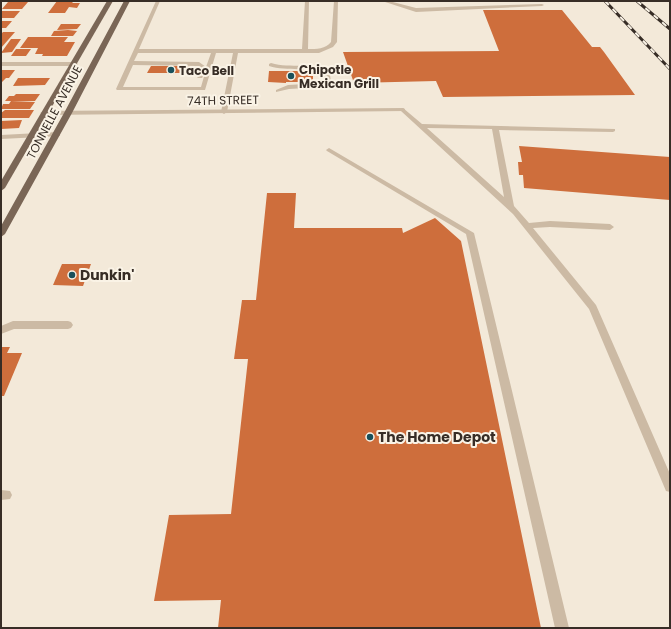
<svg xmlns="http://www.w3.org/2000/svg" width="671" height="629" viewBox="0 0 671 629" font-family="Poppins,sans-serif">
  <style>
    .building { fill: #ce6e3c }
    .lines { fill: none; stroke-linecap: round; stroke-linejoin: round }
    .lane { fill: #ccbaa4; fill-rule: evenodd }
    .street { fill: #ccbaa4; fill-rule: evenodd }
    .primary { fill: #7a6656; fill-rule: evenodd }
    .rail-casing { stroke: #372d26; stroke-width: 3 }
    .rail { stroke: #faf3e6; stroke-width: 2; stroke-dasharray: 5.5; stroke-linecap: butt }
    .poi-dot { fill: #19505b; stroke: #faf3e6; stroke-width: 1.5 }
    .labels { text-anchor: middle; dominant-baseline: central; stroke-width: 4; stroke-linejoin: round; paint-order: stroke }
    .far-poi-label { font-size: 12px; font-weight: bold; fill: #372d26; stroke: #faf3e6; text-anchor: start }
    .far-street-label { font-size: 12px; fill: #372d26; stroke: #faf3e6 }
    .poi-label { font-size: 14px; font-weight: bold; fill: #372d26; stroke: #faf3e6; text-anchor: start }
  </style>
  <rect width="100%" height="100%" fill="#f3e9d9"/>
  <g class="building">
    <polygon points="57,1 74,1 72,3 80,3 77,8 69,7 65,13 48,13"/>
    <polygon points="8,2 28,2 22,9 2,9"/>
    <polygon points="483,10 562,10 592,47 600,47 604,52 635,95 443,97 436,81 354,83 343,52 499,51"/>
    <polygon points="20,11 14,18 1,18 1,11"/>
    <polygon points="1,21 12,21 6,28 1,28"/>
    <polygon points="61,24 81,24 77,29 57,30"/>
    <polygon points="54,31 68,30 77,31 73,36 51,36"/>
    <polygon points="3,32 15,32 1,48 1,34"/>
    <polygon points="28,37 68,37 64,42 75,42 67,56 42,56 43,54 35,54 38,48 20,48"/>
    <polygon points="11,39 21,39 12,52 1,53"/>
    <polygon points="16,49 31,49 26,56 11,56"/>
    <polygon points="151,66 190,66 187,73 147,73"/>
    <polygon points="1,70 15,70 9,78 6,78 1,83"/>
    <polygon points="269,71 313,71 313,82 286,82 286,83 268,82"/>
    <polygon points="18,78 50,78 45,85 13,86"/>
    <polygon points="16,94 40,94 35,101 5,101 9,96 14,96"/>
    <polygon points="11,101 35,102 30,109 1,109 3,104 9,104"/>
    <polygon points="5,110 34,110 29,118 1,118 1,113"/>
    <polygon points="22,120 19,128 1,129 1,121"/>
    <polygon points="519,146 670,157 670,200 524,188 523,175 519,175 518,162 522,162"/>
    <polygon points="267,193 296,193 294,228 402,228 403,233 435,218 461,241 541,628 218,628 221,600 154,601 169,515 231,514 248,359 234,359 242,300 256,300"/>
    <polygon points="62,264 91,264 83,286 53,285"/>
    <polygon points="1,347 10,347 7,353 22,353 4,396 1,396"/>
  </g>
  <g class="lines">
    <g class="lane">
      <path d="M 156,1 L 160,1 L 139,49 L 302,49 L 305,1 L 309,1 L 308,49 C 316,49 326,49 331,42 L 334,1 L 338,1 L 337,42 L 333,47 L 319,53 L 238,53 L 227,112 L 224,114 L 221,112 L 233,53 L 216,53 L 205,90 L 117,90 L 116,89 ZM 138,53 L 211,53 L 206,67 L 199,62 L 134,61 ZM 133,65 L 198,66 L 201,68 L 197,77 L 198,78 L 202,78 L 205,73 L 201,87 L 123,87 Z"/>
      <polygon points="382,1 389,1 416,8 542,4 544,5 542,6 416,12"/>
      <path d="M 271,63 C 291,69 313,61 330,75 L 331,82 L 324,87 L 289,89 L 276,92 L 276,90 L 288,85 L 322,83 L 325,81 L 325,77 C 311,65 287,72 269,66 L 269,64 Z"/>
      <path d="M 403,108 L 422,124 L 615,129 L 615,131 L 613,132 L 499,130 L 514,206 L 529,223 L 550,221 L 610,224 L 614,227 L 610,230 L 550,227 L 533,228 L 596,305 L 670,474 L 670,492 L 666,491 L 589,309 L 513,214 L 401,111 L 400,110 ZM 427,128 L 492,129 L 504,197 Z"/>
      <polygon points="329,148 474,233 569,628 555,628 466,234 327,151 326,150"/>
      <polygon points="13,321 68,321 71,322 73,325 71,328 68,329 14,329 1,334 1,326"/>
      <polygon points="1,490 10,491 12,495 10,499 1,500"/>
    </g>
    <g class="street">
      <polygon points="1,62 75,62 78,64 75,66 1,66"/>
      <polygon points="403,108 405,109 405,111 44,115 40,113 44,111"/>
      <polygon points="57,132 60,132 60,136 1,139 1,135"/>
    </g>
    <g class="primary">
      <polygon points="107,1 113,1 5,188 1,191 1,181"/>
      <polygon points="124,1 130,1 72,113 5,234 1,237 1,226 64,113"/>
    </g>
    <defs>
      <g id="rail">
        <polyline points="605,1 670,69"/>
        <polyline points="637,1 670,29"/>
      </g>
    </defs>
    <use href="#rail" class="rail-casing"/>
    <use href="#rail" class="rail"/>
  </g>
  <g class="poi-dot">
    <circle cx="171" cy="70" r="4"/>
    <circle cx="291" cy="76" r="4"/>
    <circle cx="72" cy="275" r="4"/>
    <circle cx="370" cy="437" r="4"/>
  </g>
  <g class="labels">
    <g class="far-poi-label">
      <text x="299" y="69">Chipotle<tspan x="299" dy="14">Mexican Grill</tspan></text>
      <text x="179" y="70">Taco Bell</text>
    </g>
    <g class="far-street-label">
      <text transform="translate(223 100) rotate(-1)">74TH STREET</text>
      <text transform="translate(54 112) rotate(-62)">TONNELLE AVENUE</text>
    </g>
    <g class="poi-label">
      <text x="80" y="275">Dunkin'</text>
      <text x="378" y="437">The Home Depot</text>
    </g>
  </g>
  <rect width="671" height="629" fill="none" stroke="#372d26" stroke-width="4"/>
</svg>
